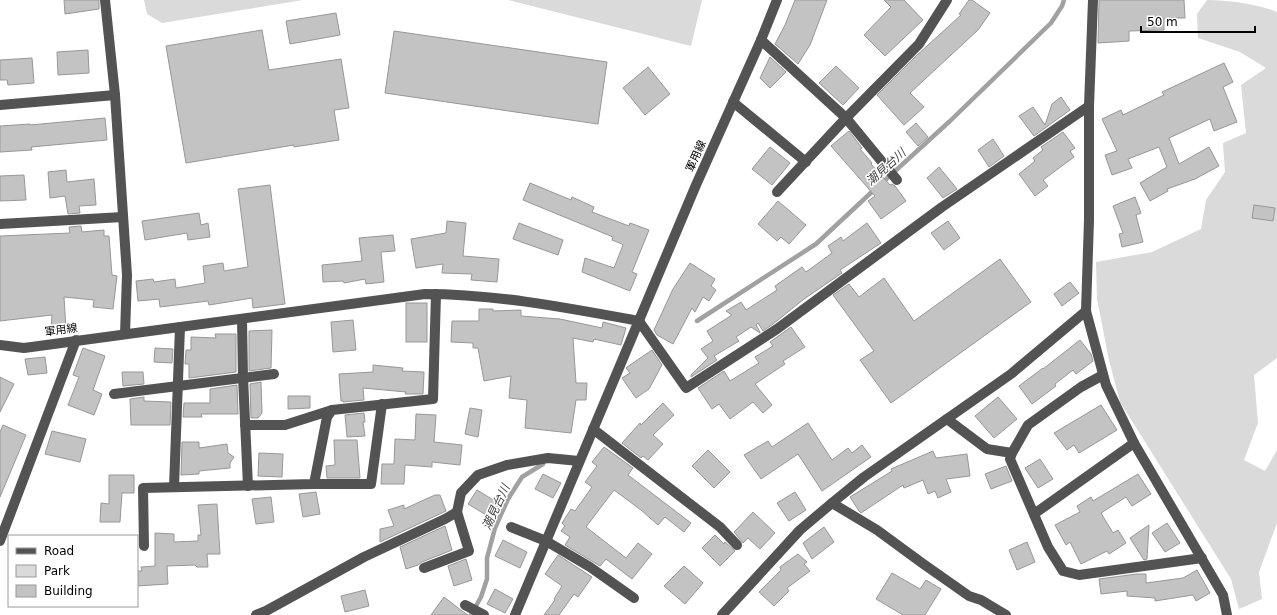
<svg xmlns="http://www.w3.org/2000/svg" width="1277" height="615" viewBox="0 0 1277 615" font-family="'DejaVu Sans','Noto Sans JP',sans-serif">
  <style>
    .green { fill: #dadada }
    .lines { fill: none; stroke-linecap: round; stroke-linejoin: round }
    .stream { stroke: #a1a1a1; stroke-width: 4.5 }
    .building { fill: #c3c3c3; stroke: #979797 }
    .minor { stroke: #535353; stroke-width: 10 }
    .labels { text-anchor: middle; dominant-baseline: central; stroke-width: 3; stroke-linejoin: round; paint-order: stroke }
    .street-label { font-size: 11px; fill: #000; stroke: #fff }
    .water-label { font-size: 12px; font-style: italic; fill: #424242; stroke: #fff }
  </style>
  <rect width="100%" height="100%" fill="#fff"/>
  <g class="green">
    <polygon points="144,0 303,0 162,23 147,14"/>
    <polygon points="508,0 702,0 691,46"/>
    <path d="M 1207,0 C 1228,0 1258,4 1277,12 L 1277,358 L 1254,375 L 1258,423 L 1244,460 L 1265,471 L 1277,450 L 1277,523 L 1259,572 L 1262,599 L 1239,609 L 1231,579 L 1120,402 L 1109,360 L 1097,299 L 1096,262 L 1152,252 L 1201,229 L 1206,200 L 1225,172 L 1223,143 L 1246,133 L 1241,85 L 1266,68 L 1240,52 L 1198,38 L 1197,14 Z"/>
  </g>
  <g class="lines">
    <g class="stream">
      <polyline points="882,183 950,121 1051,23 1062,6 1064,0"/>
      <polyline points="697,321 816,244 875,189"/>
      <polyline points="471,615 481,597 487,579 487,558 495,528 508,499 522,477 543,464"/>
    </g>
  </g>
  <g class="building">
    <polygon points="64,0 99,0 99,9 65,14"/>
    <polygon points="795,0 827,0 810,45 798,64 775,44 785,25"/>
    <polygon points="884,0 904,0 923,20 885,56 864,35 891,7"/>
    <polygon points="969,0 972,0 990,13 978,30 910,93 924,107 904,125 877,95 916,56 961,15 959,14"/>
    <polygon points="1099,0 1184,0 1185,18 1164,18 1164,30 1129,31 1129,41 1098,43"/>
    <polygon points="336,13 340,35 290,44 286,21"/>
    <polygon points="262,30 269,70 341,59 349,108 334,110 339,140 294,147 294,145 186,163 166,46"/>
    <polygon points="394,31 607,62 598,124 385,93"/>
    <polygon points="88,50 89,73 58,75 57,52"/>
    <polygon points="770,57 786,72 770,88 760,78"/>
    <polygon points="32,58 34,83 8,85 7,80 0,80 0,60"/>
    <polygon points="1224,63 1233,82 1223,87 1237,122 1214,131 1210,119 1169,138 1179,164 1209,147 1219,166 1195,179 1167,189 1168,191 1150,201 1140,183 1167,167 1159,147 1128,159 1132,168 1112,175 1105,155 1117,151 1102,119 1121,110 1123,115 1164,95 1162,92"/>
    <polygon points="836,66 859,88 843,105 819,83"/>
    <polygon points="648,67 670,94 645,115 623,88"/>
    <polygon points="1061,97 1070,110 1034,136 1019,116 1033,107 1045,125 1052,104"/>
    <polygon points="105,118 107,140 31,147 32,150 0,152 0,126 30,124 30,125"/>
    <polygon points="916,123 928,137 918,146 906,132"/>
    <polygon points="849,131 862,148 860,149 872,163 871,164 890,185 892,184 895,186 906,201 881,219 868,201 875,196 831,146"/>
    <polygon points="1063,132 1075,148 1070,151 1074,157 1043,180 1048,186 1035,196 1019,174 1035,161 1033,158 1043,150 1041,147"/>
    <polygon points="993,139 1004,156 989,167 978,150"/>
    <polygon points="770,147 790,163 772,185 752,169"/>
    <polygon points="939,167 957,189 943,198 927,178"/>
    <polygon points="66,170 67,182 94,179 96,205 79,206 80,213 68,214 65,196 50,198 48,172"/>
    <polygon points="24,175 26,200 0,201 0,176"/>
    <polygon points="530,183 571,200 572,197 594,207 592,212 629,226 630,223 649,230 632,272 637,274 630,291 582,272 585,258 614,268 623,245 622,244 612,240 613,237 523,200"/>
    <polygon points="270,185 285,304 253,308 252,298 209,305 208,301 160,307 159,299 138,301 136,281 153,279 154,282 175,279 176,288 205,283 203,266 223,263 224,271 248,267 238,189"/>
    <polygon points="1135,197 1141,213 1136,215 1143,242 1122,247 1119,234 1123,233 1113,206"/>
    <polygon points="778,201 806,225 789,244 781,237 777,241 758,224"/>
    <polygon points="1254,205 1275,208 1273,221 1252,218"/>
    <polygon points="199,213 201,225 208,223 210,237 188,240 187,233 145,240 142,221"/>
    <polygon points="447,221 466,223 463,256 499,259 497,282 471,280 472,274 442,273 443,264 416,268 411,239 446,233"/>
    <polygon points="948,221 960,238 944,250 931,233"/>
    <polygon points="519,223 563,240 558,255 513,239"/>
    <polygon points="867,223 881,243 840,270 842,273 804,299 773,324 763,331 758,323 756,325 760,332 760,333 751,327 736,337 739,341 714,356 717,360 691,377 691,375 708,358 701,349 713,341 707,331 732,315 726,311 741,302 746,310 777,290 775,286 802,267 806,272 832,253 828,246 841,237 843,241"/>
    <polygon points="81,226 82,232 104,230 104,236 109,236 112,275 117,276 113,309 93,307 94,300 64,297 66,329 51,330 52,315 0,321 0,236 70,233 69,227"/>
    <polygon points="393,235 395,251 381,252 384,282 366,284 365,279 344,283 343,281 323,282 322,265 362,261 359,238"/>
    <polygon points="1000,259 1031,302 891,403 860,360 874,351 833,295 849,284 859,297 884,278 914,321"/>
    <polygon points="690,263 715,279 711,286 716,290 709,301 703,297 695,312 692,308 673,344 657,335 654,330 673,289"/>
    <polygon points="1070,282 1079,293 1062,306 1054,294"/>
    <rect x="406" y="303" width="21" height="39"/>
    <polygon points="479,309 493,309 493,311 521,310 521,316 560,319 602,328 603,322 626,328 621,345 594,339 593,342 573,338 576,383 587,383 586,400 576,400 571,433 525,428 527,400 509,398 511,376 484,381 478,348 473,348 473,343 451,342 452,321 479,321"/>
    <polygon points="353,320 356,350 333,352 331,322"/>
    <polygon points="791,327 805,347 783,361 785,364 755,384 772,405 763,413 753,402 730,419 719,404 712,409 698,388 724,371 730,381 759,363 755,357 773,346 770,342"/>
    <polygon points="272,330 271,368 249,371 249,331"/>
    <polygon points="215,334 236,334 236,372 189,378 189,364 185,364 186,350 191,350 191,337 216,338"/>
    <polygon points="1080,340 1091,354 1093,361 1076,374 1073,370 1055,384 1056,386 1032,404 1019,386 1043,368 1043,369"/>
    <polygon points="83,348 105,356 93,390 102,394 94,415 68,405 79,377 73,375"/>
    <polygon points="155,348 173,349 172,363 154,362"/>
    <polygon points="652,350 662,365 649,389 636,398 622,378 630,373 626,368 627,367"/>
    <polygon points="45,357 47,373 28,375 25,359"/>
    <polygon points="373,365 403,368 402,371 424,372 423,394 405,394 406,392 363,388 364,400 343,402 343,401 341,401 339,374 373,372"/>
    <polygon points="122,372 143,372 144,384 123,386"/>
    <polygon points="0,377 14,384 0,412"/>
    <polygon points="261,382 262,413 258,418 251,418 250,384"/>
    <polygon points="237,385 238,414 201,414 202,417 183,417 184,403 210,403 210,389"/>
    <polygon points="288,396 310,396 310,408 288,409"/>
    <polygon points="144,397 144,401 171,402 170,425 131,425 130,399"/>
    <polygon points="998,397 1017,419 994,438 975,416"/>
    <polygon points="663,403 674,415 653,435 663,444 648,460 643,456 641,458 622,443 640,423 641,425"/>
    <polygon points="1101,405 1117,430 1079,453 1074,445 1067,450 1054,433"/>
    <polygon points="470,408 482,410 478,437 465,434"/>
    <polygon points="364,413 365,422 363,422 365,436 347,437 345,415"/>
    <polygon points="416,414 436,415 434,442 462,445 460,465 432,462 432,467 405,465 404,484 381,484 382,464 394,464 395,439 415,440"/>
    <polygon points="808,423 832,460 848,448 852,453 862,445 871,457 822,491 798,454 761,479 744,455 768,441 772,447"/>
    <polygon points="3,425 26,435 0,497 0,432"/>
    <polygon points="52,431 86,439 80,462 45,454"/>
    <polygon points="334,440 357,440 360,478 327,478 326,466 335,465"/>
    <polygon points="182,442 199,442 199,448 227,444 228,453 234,457 230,463 230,468 199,471 199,474 181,475"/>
    <polygon points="604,447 633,468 628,475 691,523 684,532 665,517 658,525 641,510 614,490 586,527 626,558 638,543 652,554 632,579 606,559 600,566 565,545 570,537 561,531 565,526 562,523 571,509 575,511 592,487 585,482 597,466 592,462"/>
    <polygon points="708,450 730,472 714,488 692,466"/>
    <polygon points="933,451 936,458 967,454 970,476 946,479 951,492 938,498 935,491 928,494 923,480 904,488 903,485 861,513 859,511 850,497 892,471 891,469"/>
    <polygon points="259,453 283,454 282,477 258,476"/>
    <polygon points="1040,459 1053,479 1038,488 1025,468"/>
    <polygon points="1006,466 1012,481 991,489 985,474"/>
    <polygon points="543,474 561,483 553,498 535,489"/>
    <polygon points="1138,474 1151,494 1132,506 1126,497 1101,513 1113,533 1118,530 1126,543 1109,554 1107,551 1081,564 1070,542 1066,545 1055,525 1080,512 1077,506 1091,497 1093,501"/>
    <polygon points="109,475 134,475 134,493 122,493 120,522 100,522 101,503 109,504"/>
    <polygon points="477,490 500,504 491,518 468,504"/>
    <polygon points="316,492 320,514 303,517 299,494"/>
    <polygon points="795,492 806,510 789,521 777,503"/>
    <polygon points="435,495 440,495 446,511 380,542 380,529 394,526 388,510 404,505 404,509"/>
    <polygon points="271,497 274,522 256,524 252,499"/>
    <polygon points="217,504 220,554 207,554 208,567 197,567 195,565 167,566 168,584 137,586 137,571 142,571 141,567 155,566 155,533 174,534 174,542 198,541 198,535 201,535 198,505"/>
    <polygon points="753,512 775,533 760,549 748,538 743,543 734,532"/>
    <polygon points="1167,523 1180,543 1165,552 1152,533"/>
    <polygon points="1149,525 1147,559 1144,560 1130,538"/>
    <polygon points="445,526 452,550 422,562 418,565 406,569 400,547"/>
    <polygon points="824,527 834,542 812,559 803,543"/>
    <polygon points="715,535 724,544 725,542 735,551 720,566 702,548"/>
    <polygon points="503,540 527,552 520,568 495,556"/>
    <polygon points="1027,542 1035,562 1017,570 1009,550"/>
    <polygon points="798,554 807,562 804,564 810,571 787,588 789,591 774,606 759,592 781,570 780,567"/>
    <polygon points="558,555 592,577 578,597 574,594 559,615 544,615 555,600 554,599 562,586 545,574"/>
    <polygon points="466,559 472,580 454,586 448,566"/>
    <polygon points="684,566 703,583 685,604 664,586"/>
    <polygon points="1197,570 1210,593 1196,601 1193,595 1155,601 1155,598 1127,596 1127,591 1101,594 1099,579 1137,574 1146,574 1146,583 1183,578"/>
    <polygon points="892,573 920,589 926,580 941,589 925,615 903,615 876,599"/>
    <polygon points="495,589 513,599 505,613 487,604"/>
    <polygon points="365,590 369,606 345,612 341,596"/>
    <polygon points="444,597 462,611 468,615 431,615"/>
  </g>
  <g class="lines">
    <g class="minor">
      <polyline points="105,0 115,95 127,275 125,334"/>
      <polyline points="1093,0 1089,106 1089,220 1086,311 1106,385 1134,443 1223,595 1227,615"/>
      <polyline points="761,40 846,118 897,180"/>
      <polyline points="733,102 806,162"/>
      <polyline points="0,105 115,95"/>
      <polyline points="777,192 846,118 919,44 947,0"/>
      <polyline points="0,224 123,217"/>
      <polyline points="242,319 243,377 248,486"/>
      <path d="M 0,345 L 24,348 L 425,294 C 497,294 568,308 639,321 L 686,388 L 777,329 L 942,207 L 1089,106"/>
      <polyline points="1103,375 1081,387 1028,425 1012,453 1010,459 1048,547 1063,571 1079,575 1202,558"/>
      <polyline points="114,394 274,374"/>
      <polyline points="947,419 987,449 1012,453"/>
      <polyline points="245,425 285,425 332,410"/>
      <polyline points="593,429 720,527 737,545"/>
      <polyline points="314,484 371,484 382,404"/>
      <polyline points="174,487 180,327"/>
      <polyline points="832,503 877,530 922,563 969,596 981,600 1006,615"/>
      <polyline points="1034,514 1134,443"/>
      <polyline points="511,527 546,541 590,567 634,598"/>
      <polyline points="0,541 76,340"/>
      <polyline points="144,546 143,488 314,484 327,417 332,410 433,399 436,294"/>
      <polyline points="424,568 469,551 457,512"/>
      <polyline points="465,605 484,615"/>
      <polyline points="256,615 266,611 364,557 445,519 457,512 461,493 478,475 507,465 548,458 579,461"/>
      <polyline points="515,615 696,185 761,40 777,0"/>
      <polyline points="722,615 800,530 832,503 864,477 1011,374 1086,311"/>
    </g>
  </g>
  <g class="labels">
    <g class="street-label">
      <text transform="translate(696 156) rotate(-66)">軍用線</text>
      <text transform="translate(61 330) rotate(-8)">軍用線</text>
    </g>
    <g class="water-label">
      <text transform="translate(886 167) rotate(-42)">潮見台川</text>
      <text transform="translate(496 507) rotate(-65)">潮見台川</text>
    </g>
  </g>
  <rect x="8" y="535" width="130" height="72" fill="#ffffff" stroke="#999999"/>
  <rect x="16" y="548" width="20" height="6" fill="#535353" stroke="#999999"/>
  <text x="44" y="555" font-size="12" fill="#000000">Road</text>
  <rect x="16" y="565" width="20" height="12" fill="#dadada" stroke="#999999"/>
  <text x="44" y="575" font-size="12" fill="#000000">Park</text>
  <rect x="16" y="585" width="20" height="12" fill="#c3c3c3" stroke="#999999"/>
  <text x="44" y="595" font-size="12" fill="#000000">Building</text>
  <path d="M1141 26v6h114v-6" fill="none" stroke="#000000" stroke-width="2"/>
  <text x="1147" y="26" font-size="12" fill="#000000" stroke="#ffffff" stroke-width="3" paint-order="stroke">50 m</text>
</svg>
